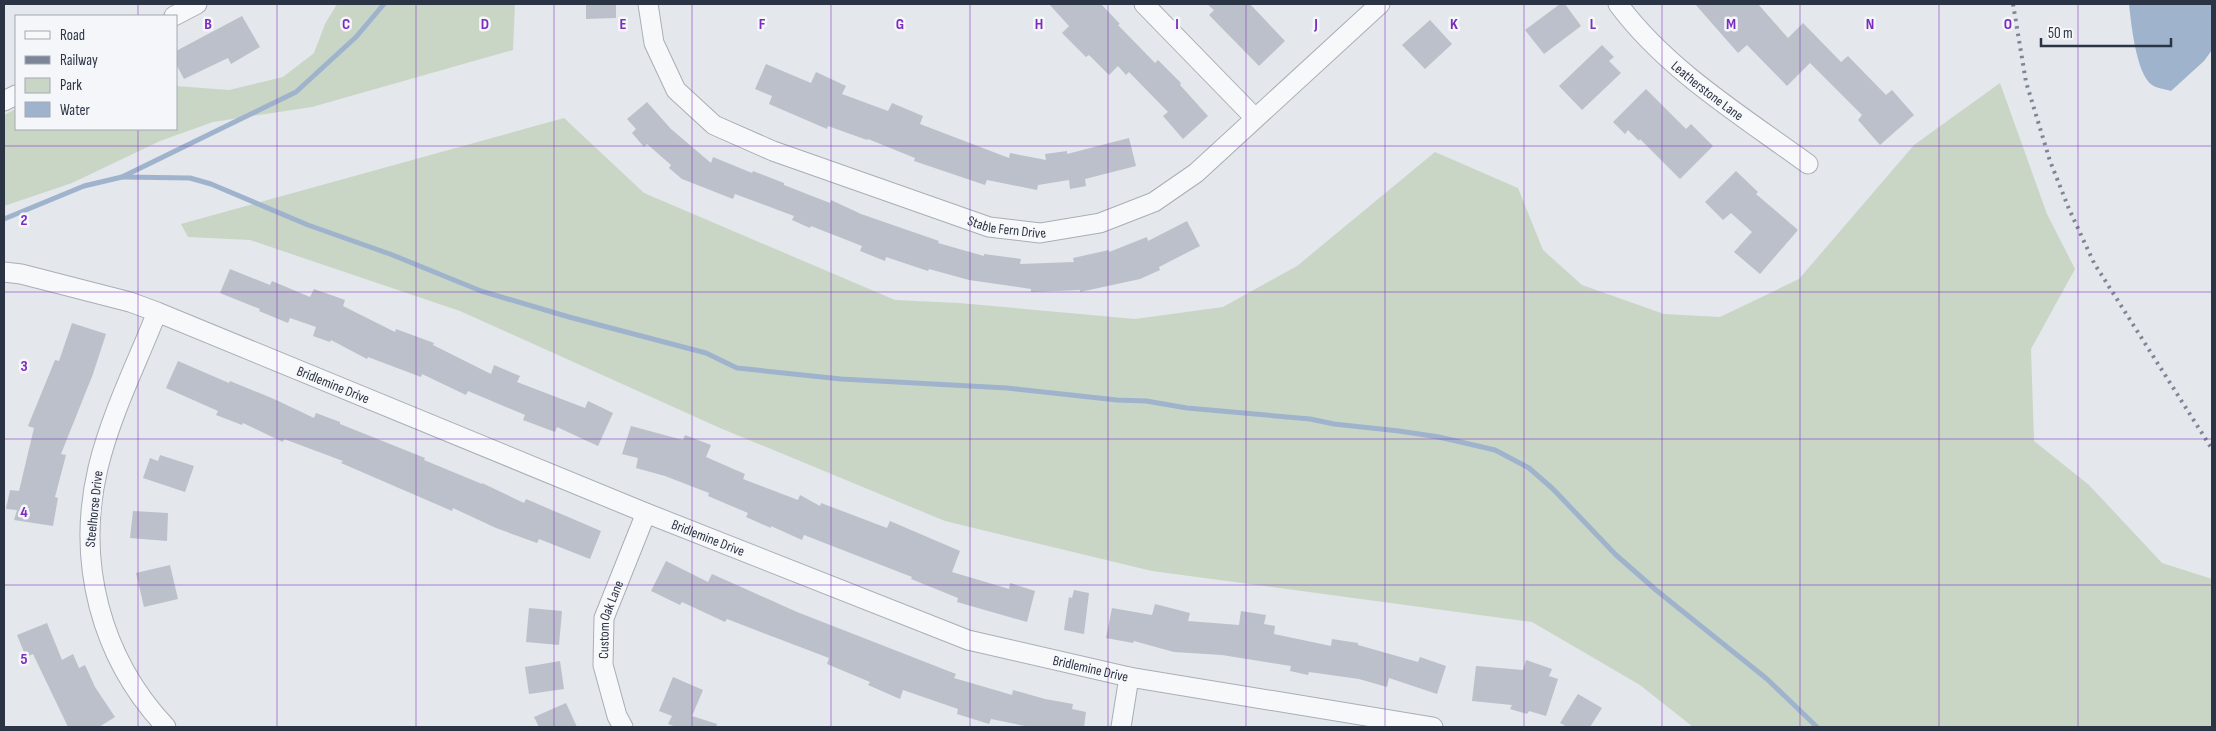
<svg xmlns="http://www.w3.org/2000/svg" width="2216" height="731" viewBox="0 0 2216 731" font-family="'Sofia Sans Condensed',sans-serif">
  <style>
    .green { fill: #c9d6c5 }
    .water { fill: #9fb4cc }
    .lines { fill: none; stroke-linecap: round; stroke-linejoin: round }
    .stream { stroke: #9fb4cc; stroke-width: 5 }
    .building { fill: #bbc0ca }
    .street-casing { stroke: #a9aeb7; stroke-width: 21 }
    .street { stroke: #f7f8fa; stroke-width: 19 }
    .rail { stroke: #7d8696; stroke-width: 4; stroke-dasharray: 2.5 5; stroke-linecap: butt }
    .grid { fill: none; stroke: #7b2cbf; stroke-width: 1; stroke-opacity: 0.55 }
    .labels { text-anchor: middle; dominant-baseline: central; stroke-width: 5; stroke-linejoin: round; paint-order: stroke }
    .street-label { font-size: 14px; fill: #2b3445; stroke: #f4f6f9 }
    .grid-label { font-size: 16px; text-anchor: middle; font-weight: bold; fill: #7b2cbf; stroke: #f4f6f9; stroke-width: 5; stroke-linejoin: round; paint-order: stroke }
  </style>
  <rect width="100%" height="100%" fill="#e4e7ec"/>
  <g class="green">
    <polygon points="337,4 515,4 513,50 312,107 213,122 160,141 72,183 4,206 4,115 16,109 16,129 176,129 176,86 229,90 283,77 314,53 325,24"/>
    <polygon points="2000,83 2047,214 2075,269 2031,349 2034,441 2089,485 2162,563 2212,579 2212,727 1693,727 1640,685 1532,622 1152,571 945,521 720,428 460,311 250,240 188,237 181,224 564,118 644,193 895,300 959,303 1135,319 1223,307 1297,266 1435,152 1518,188 1543,250 1582,285 1664,314 1720,317 1799,279 1914,145"/>
  </g>
  <path class="water" d="M 2129,4 L 2212,4 L 2212,50 L 2204,61 L 2171,91 C 2165,89 2156,88 2152,85 C 2136,74 2131,22 2129,4 Z"/>
  <g class="lines">
    <g class="stream">
      <polyline points="122,177 190,178 211,184 308,225 390,254 481,291 569,317 706,353 737,368 841,379 1007,388 1117,400 1146,401 1187,408 1310,419 1334,424 1399,431 1439,437 1495,450 1529,468 1553,489 1616,555 1656,590 1767,679 1817,727"/>
      <polyline points="4,219 84,186 122,177 296,92 356,37 384,4"/>
    </g>
  </g>
  <g class="building">
    <polygon points="586,4 616,4 616,18 586,19"/>
    <polygon points="1049,4 1101,4 1120,24 1118,25 1155,63 1158,60 1181,83 1180,85 1208,116 1183,139 1163,116 1168,112 1129,72 1126,75 1118,66 1109,75 1089,55 1086,57 1062,33 1069,26"/>
    <polygon points="1207,4 1250,4 1285,41 1259,66 1209,15 1214,10"/>
    <polygon points="1560,4 1565,4 1581,26 1544,54 1525,30"/>
    <polygon points="1695,4 1758,4 1788,38 1803,23 1841,62 1848,56 1886,95 1892,90 1914,115 1880,145 1858,120 1862,115 1810,63 1787,86 1747,45 1738,53"/>
    <polygon points="242,16 260,47 231,64 228,58 184,79 176,64 176,51"/>
    <polygon points="1430,20 1452,44 1425,69 1402,45"/>
    <polygon points="1602,45 1614,57 1609,61 1621,73 1582,110 1559,86"/>
    <polygon points="766,64 811,83 816,72 846,86 842,94 888,111 892,103 923,116 920,124 1009,158 1010,153 1046,160 1045,154 1067,151 1067,154 1129,138 1136,166 1085,179 1086,186 1070,189 1069,180 1038,185 1037,190 987,180 985,185 914,161 915,158 868,139 867,140 828,126 827,129 769,104 772,96 755,89"/>
    <polygon points="1646,89 1686,129 1691,124 1713,146 1680,179 1640,139 1639,141 1628,130 1625,134 1613,122"/>
    <polygon points="647,102 671,129 711,163 713,157 752,173 753,171 784,183 784,185 830,203 831,200 861,214 939,241 938,243 984,256 984,254 1021,259 1020,264 1074,262 1073,258 1109,250 1109,252 1147,237 1148,241 1187,221 1200,246 1159,267 1160,270 1140,279 1080,292 1080,290 1031,292 1031,289 969,280 929,269 928,271 886,257 885,261 860,251 862,246 811,226 810,228 792,220 794,216 735,194 733,199 682,179 669,168 671,165 647,144 644,147 632,133 636,129 627,119"/>
    <polygon points="1736,171 1758,192 1756,194 1798,230 1760,274 1734,252 1752,232 1731,213 1723,220 1705,202"/>
    <polygon points="230,269 270,285 272,281 310,297 314,289 345,300 343,306 395,332 396,329 434,343 433,345 491,374 494,365 520,376 517,382 585,408 588,401 613,413 598,446 557,427 555,432 523,420 525,415 468,391 466,395 422,374 421,377 368,357 367,359 331,340 330,342 313,336 316,327 290,318 288,323 259,311 260,309 220,293"/>
    <polygon points="72,323 106,334 93,374 61,454 66,455 55,497 58,498 53,526 14,520 17,510 6,509 10,490 19,491 34,428 28,426 55,360 59,361"/>
    <polygon points="178,361 229,383 230,381 274,399 314,418 316,413 340,422 340,424 425,458 424,460 482,484 482,483 524,503 526,499 601,531 590,559 539,539 537,543 496,528 453,508 452,511 341,463 343,461 284,439 283,442 243,423 242,425 216,415 218,411 166,388"/>
    <polygon points="631,426 683,440 685,435 711,445 706,457 745,474 743,479 798,500 800,495 820,506 821,503 887,528 890,521 960,551 952,572 1009,589 1010,583 1035,591 1027,622 957,602 958,598 911,579 912,577 804,535 802,540 771,526 771,528 746,517 748,513 708,496 709,493 665,476 636,468 638,458 622,454"/>
    <polygon points="160,455 194,466 185,492 143,478 150,458 158,461"/>
    <polygon points="133,511 168,513 167,541 130,538"/>
    <polygon points="666,561 708,582 712,574 797,612 956,674 954,678 1012,695 1013,690 1045,699 1073,704 1072,709 1086,712 1084,727 1030,727 991,719 989,724 957,714 958,709 903,690 900,699 868,685 870,682 827,664 829,658 727,619 725,622 682,602 680,605 651,591"/>
    <polygon points="170,565 178,599 144,607 136,573"/>
    <polygon points="1074,590 1089,593 1084,634 1064,630 1069,597 1072,598"/>
    <polygon points="1155,604 1190,613 1188,621 1239,625 1241,611 1266,615 1264,624 1275,626 1274,634 1331,646 1332,639 1358,643 1358,645 1418,662 1420,657 1446,666 1437,694 1389,678 1387,687 1359,679 1309,672 1308,675 1290,671 1291,666 1222,655 1174,652 1134,641 1133,643 1106,638 1112,608 1152,615"/>
    <polygon points="529,608 562,611 559,645 526,642"/>
    <polygon points="47,623 62,660 73,654 79,668 85,665 95,687 115,717 99,727 68,727 33,654 26,657 17,635"/>
    <polygon points="1526,660 1552,669 1549,676 1558,679 1546,716 1529,711 1527,714 1510,709 1512,705 1472,701 1476,666 1523,670"/>
    <polygon points="560,661 564,689 529,694 525,667"/>
    <polygon points="673,677 703,690 692,716 717,724 716,727 676,727 668,724 672,716 659,711"/>
    <polygon points="1578,694 1602,708 1590,727 1567,727 1560,723"/>
    <polygon points="566,703 577,727 539,727 534,717"/>
  </g>
  <g class="lines">
    <defs>
      <g id="street">
        <path id="s1" d="M 648,4 L 654,43 L 676,90 L 714,125 L 773,151 L 989,227 L 1040,233 L 1100,223 L 1154,202 L 1196,173 L 1380,4"/>
        <polyline points="1144,4 1255,118"/>
        <path id="s2" d="M 1618,4 C 1667,70 1742,116 1808,164"/>
        <polyline points="174,16 197,4"/>
        <polyline points="4,101 16,95"/>
        <path id="s3" d="M 4,272 L 21,274 L 130,302 L 157,312 L 646,513 L 968,640 L 1129,677 L 1433,727"/>
        <path d="M 157,312 C 137,363 111,414 98,468 C 76,561 100,657 166,727"/>
        <path id="s4" d="M 623,727 L 617,716 L 603,665 L 604,618 L 646,513"/>
        <polyline points="1121,727 1129,677"/>
      </g>
    </defs>
    <use href="#street" class="street-casing"/>
    <use href="#street" class="street"/>
    <polyline class="rail" points="2013,4 2026,82 2050,161 2069,209 2094,263 2212,449"/>
  </g>
  <path class="grid" d="M 138,4 L 138,16M 277,4 L 277,727M 416,4 L 416,727M 554,4 L 554,727M 692,4 L 692,727M 831,4 L 831,727M 970,4 L 970,727M 1108,4 L 1108,727M 1246,4 L 1246,727M 1385,4 L 1385,727M 1524,4 L 1524,727M 1662,4 L 1662,727M 1800,4 L 1800,727M 1939,4 L 1939,727M 2078,4 L 2078,727M 138,129 L 138,727M 4,146 L 2212,146M 4,292 L 2212,292M 4,439 L 2212,439M 4,585 L 2212,585"/>
  <g class="labels">
    <g class="street-label">
      <text stroke="none"><textPath href="#s2" startOffset="125">Leatherstone Lane</textPath></text>
      <text stroke="none"><textPath href="#s1" startOffset="454">Stable Fern Drive</textPath></text>
      <text stroke="none"><textPath href="#s3" startOffset="349">Bridlemine Drive</textPath></text>
      <text transform="translate(94 509) rotate(-84)">Steelhorse Drive</text>
      <text stroke="none"><textPath href="#s3" startOffset="754">Bridlemine Drive</textPath></text>
      <text stroke="none"><textPath href="#s4" startOffset="112">Custom Oak Lane</textPath></text>
      <text stroke="none"><textPath href="#s3" startOffset="1159">Bridlemine Drive</textPath></text>
    </g>
  </g>
  <g class="grid-label">
    <text x="208" y="29">B</text>
    <text x="346" y="29">C</text>
    <text x="485" y="29">D</text>
    <text x="623" y="29">E</text>
    <text x="762" y="29">F</text>
    <text x="900" y="29">G</text>
    <text x="1039" y="29">H</text>
    <text x="1177" y="29">I</text>
    <text x="1316" y="29">J</text>
    <text x="1454" y="29">K</text>
    <text x="1593" y="29">L</text>
    <text x="1731" y="29">M</text>
    <text x="1870" y="29">N</text>
    <text x="2008" y="29">O</text>
    <text x="24" y="225">2</text>
    <text x="24" y="371">3</text>
    <text x="24" y="517">4</text>
    <text x="24" y="664">5</text>
  </g>
  <rect width="2216" height="731" fill="none" stroke="#2b3445" stroke-width="10"/>
  <rect x="15" y="15" width="162" height="115" fill="#f4f6f9" stroke="#a4a8b1"/>
  <rect x="25" y="31" width="25" height="8" fill="#f7f8fa" stroke="#a4a8b1"/>
  <text x="60" y="40" font-size="15" fill="#2b3445">Road</text>
  <rect x="25" y="56" width="25" height="8" fill="#7d8696" stroke="#a4a8b1"/>
  <text x="60" y="65" font-size="15" fill="#2b3445">Railway</text>
  <rect x="25" y="78" width="25" height="15" fill="#c9d6c5" stroke="#a4a8b1"/>
  <text x="60" y="90" font-size="15" fill="#2b3445">Park</text>
  <rect x="25" y="102" width="25" height="15" fill="#9fb4cc" stroke="#a4a8b1"/>
  <text x="60" y="115" font-size="15" fill="#2b3445">Water</text>
  <path d="M2041 38v8h130v-8" fill="none" stroke="#2b3445" stroke-width="2.5"/>
  <text x="2048" y="38" font-size="15" fill="#2b3445" stroke="#f4f6f9" stroke-width="4" paint-order="stroke">50 m</text>
</svg>
